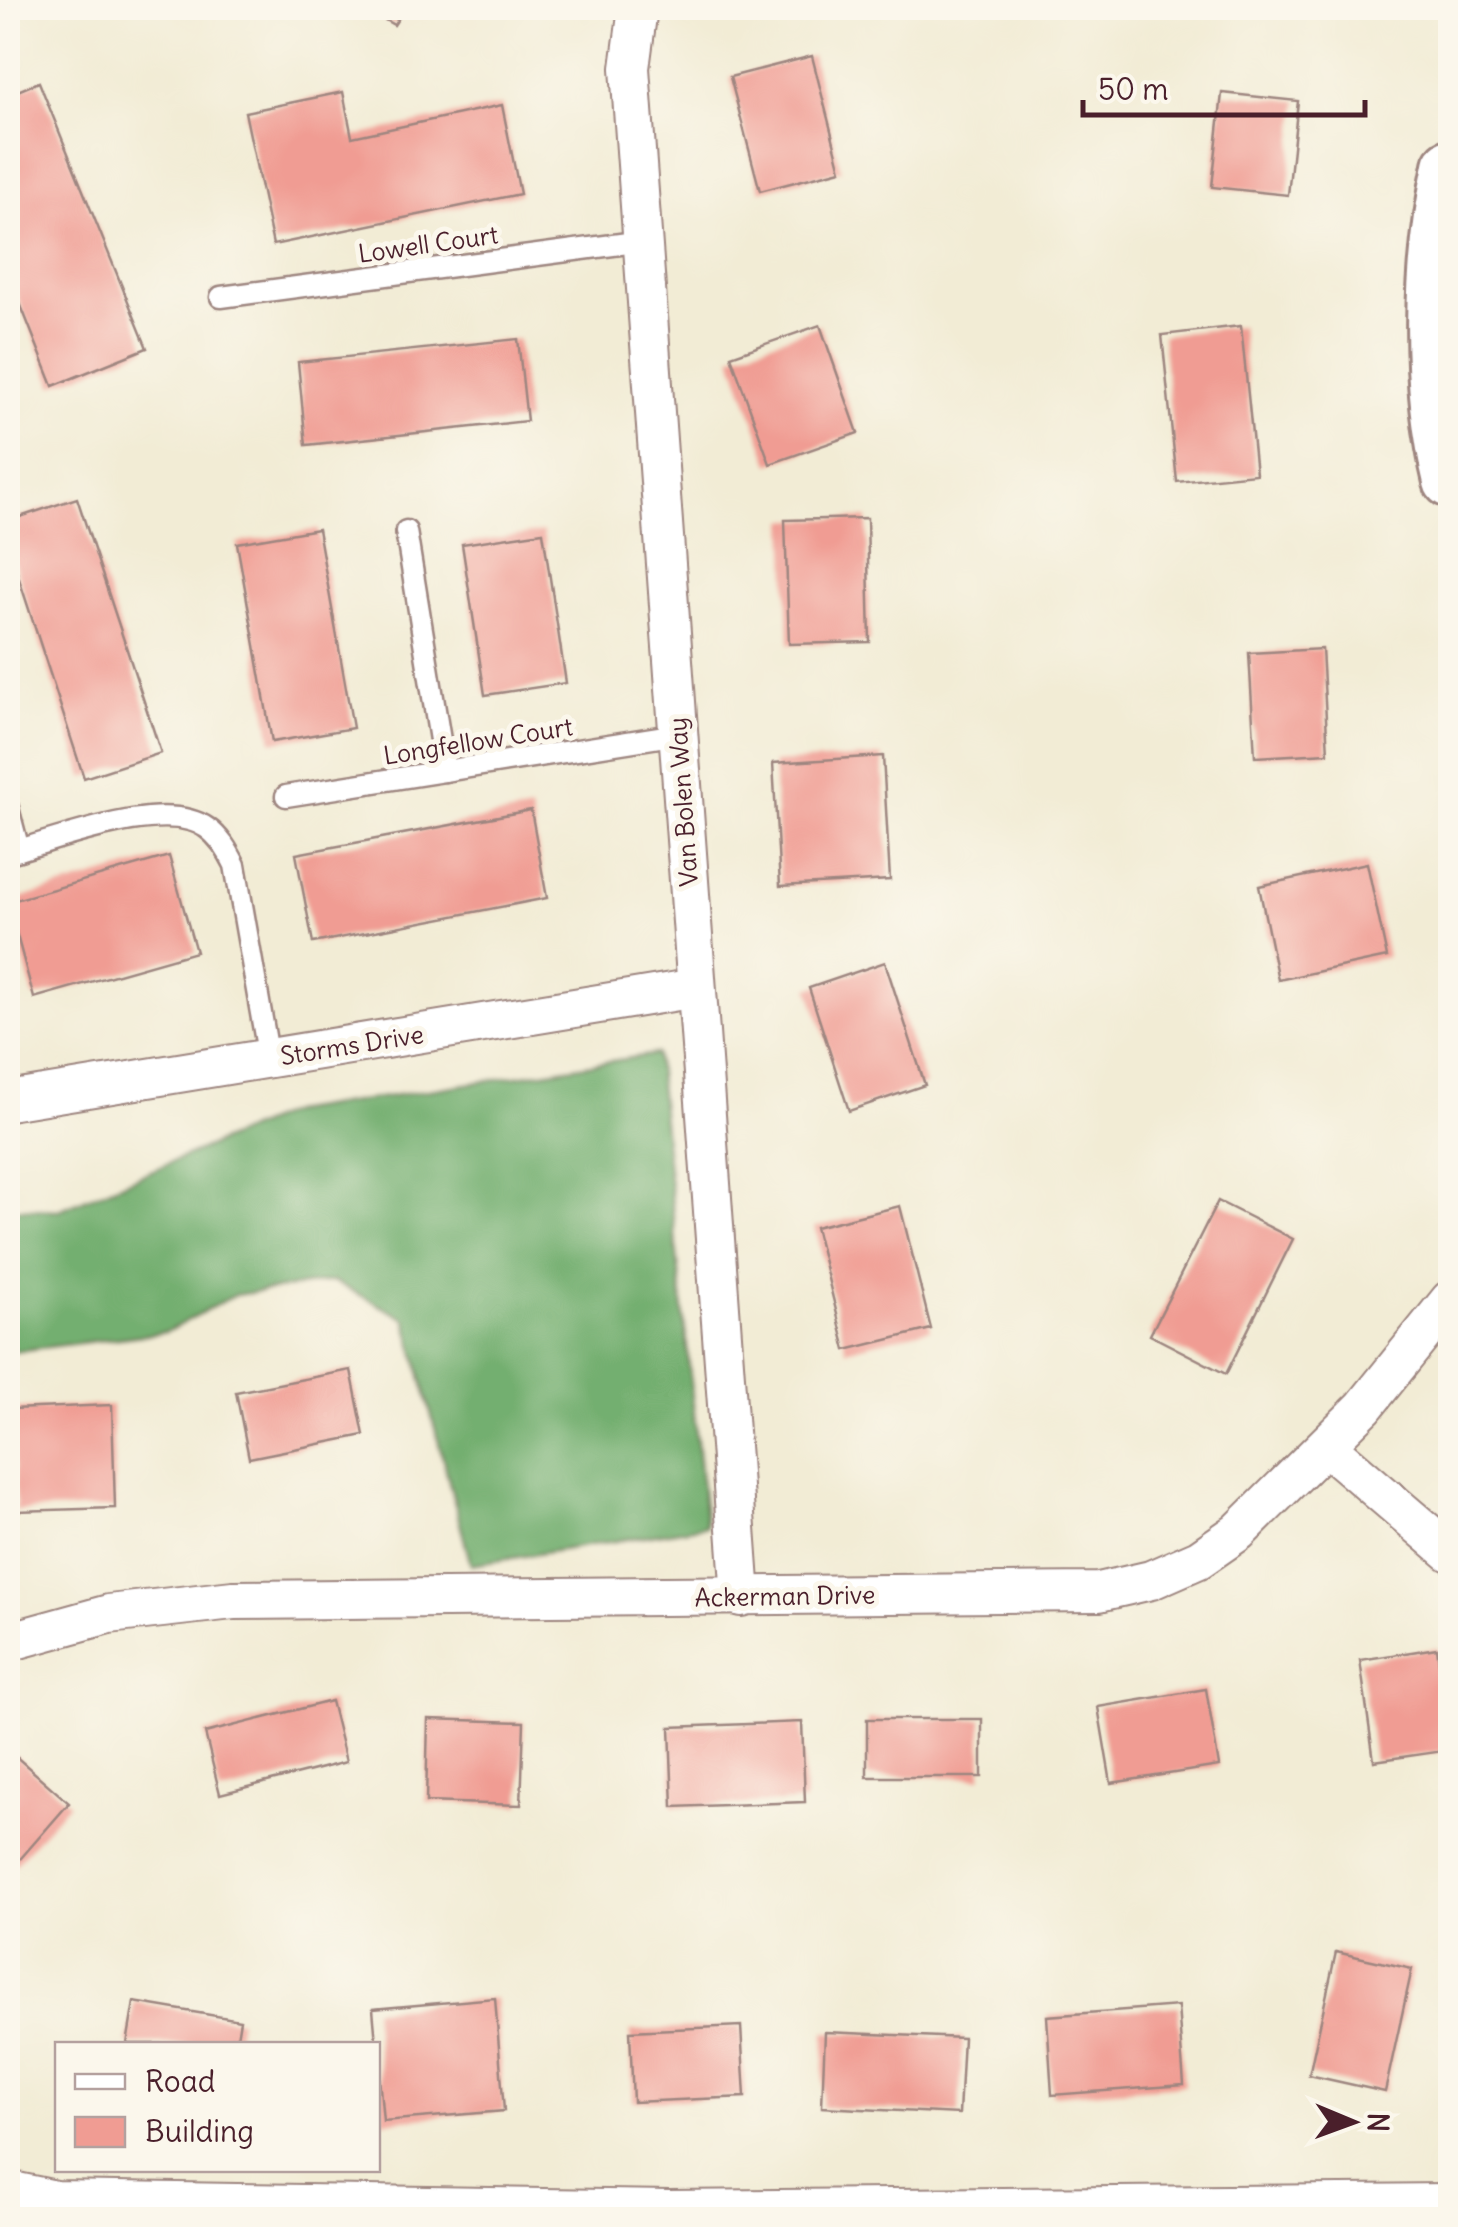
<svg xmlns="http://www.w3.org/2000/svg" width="1458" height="2227" viewBox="0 0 1458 2227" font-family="Delius,sans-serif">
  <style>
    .forest { fill: #73af6f; stroke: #5e674d; stroke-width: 2.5 }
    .building { fill: #f09c93 }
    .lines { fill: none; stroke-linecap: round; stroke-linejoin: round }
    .lane-casing { stroke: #9e8680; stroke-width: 25 }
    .street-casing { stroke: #9e8680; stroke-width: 42 }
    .secondary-casing { stroke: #9e8680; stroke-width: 58 }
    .lane { stroke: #fff; stroke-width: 20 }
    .street { stroke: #fff; stroke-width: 38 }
    .secondary { stroke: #fff; stroke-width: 52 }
    .labels { text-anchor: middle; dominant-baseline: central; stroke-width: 10; stroke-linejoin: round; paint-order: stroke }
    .street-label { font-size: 25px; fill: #4a1f2b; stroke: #fbf7ec }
  </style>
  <rect width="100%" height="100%" fill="#fbf7ec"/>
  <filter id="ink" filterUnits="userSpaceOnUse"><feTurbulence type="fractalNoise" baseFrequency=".01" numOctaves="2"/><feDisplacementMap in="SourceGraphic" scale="20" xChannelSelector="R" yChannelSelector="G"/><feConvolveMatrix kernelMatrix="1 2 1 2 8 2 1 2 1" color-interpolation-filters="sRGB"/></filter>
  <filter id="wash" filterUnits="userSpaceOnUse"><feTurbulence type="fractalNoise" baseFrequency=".0048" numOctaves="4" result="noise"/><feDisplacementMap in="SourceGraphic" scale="40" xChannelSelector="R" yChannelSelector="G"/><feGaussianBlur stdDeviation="2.25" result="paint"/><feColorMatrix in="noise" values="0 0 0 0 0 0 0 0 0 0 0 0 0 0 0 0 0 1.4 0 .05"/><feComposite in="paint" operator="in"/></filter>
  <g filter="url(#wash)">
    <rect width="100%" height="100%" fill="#f2ecd5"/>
    <polygon class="forest" points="656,1054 706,1526 471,1565 406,1319 333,1281 235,1295 166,1332 8,1352 8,1208 59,1210 290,1112"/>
    <g id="blocks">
      <g class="building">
        <polygon points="364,8 405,8 394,25"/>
        <polygon points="812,56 841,170 760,191 730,77"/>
        <polygon points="39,82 147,348 53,386 8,273 8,95"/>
        <polygon points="343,92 352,137 502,105 520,194 273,245 245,112"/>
        <polygon points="1222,93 1298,101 1288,195 1212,187"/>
        <polygon points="820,325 858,433 770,464 731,356"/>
        <polygon points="1241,326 1256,474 1177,482 1162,335"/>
        <polygon points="518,339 527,421 306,445 298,362"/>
        <polygon points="77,498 161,753 84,778 8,545 8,521"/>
        <polygon points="867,518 870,642 789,644 785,520"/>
        <polygon points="318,529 353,728 272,742 237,543"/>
        <polygon points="543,532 566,683 485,695 462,544"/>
        <polygon points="1322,649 1328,753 1255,757 1249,653"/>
        <polygon points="883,756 890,880 780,886 773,763"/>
        <polygon points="531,810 547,898 313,943 296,854"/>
        <polygon points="169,856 196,952 34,998 8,902"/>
        <polygon points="1367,863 1387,957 1278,980 1259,886"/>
        <polygon points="885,962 925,1085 849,1111 809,988"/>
        <polygon points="1218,1201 1293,1239 1226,1374 1150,1335"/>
        <polygon points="900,1206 931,1329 846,1350 815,1227"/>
        <polygon points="351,1370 364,1435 249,1458 236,1392"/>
        <polygon points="112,1405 115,1508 16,1511 12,1409"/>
        <polygon points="1437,1648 1450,1750 1374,1761 1360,1660"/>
        <polygon points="1206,1689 1219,1766 1111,1783 1098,1707"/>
        <polygon points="331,1701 346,1762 220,1794 205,1733"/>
        <polygon points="428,1719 524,1722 521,1805 426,1802"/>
        <rect x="867" y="1719" width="115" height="58"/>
        <polygon points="802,1722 805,1802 673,1807 670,1727"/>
        <polygon points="13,1754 69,1803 8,1873 8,1760"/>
        <polygon points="1336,1952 1412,1969 1385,2092 1309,2075"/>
        <polygon points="495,1998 504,2111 383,2121 373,2009"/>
        <polygon points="134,2002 240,2020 236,2044 127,2044"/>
        <polygon points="1178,2006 1184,2085 1052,2095 1047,2016"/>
        <polygon points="741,2026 745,2097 633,2102 630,2031"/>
        <polygon points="825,2032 963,2038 959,2114 822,2107"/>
      </g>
    </g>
  </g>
  <g filter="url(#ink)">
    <use href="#blocks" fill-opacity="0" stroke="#9e8680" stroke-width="2.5"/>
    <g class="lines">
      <defs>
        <g id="lane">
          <polyline points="221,297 643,241"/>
          <polyline points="406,531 445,771"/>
          <polyline points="286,796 678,734"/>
          <polyline points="8,808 19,850"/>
          <path d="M 8,853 C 56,841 164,797 207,828 C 220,837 228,851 235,865 L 269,1059"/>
        </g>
        <g id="street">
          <polyline points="638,8 630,68 741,1597"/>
          <polyline points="8,1101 696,988"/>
          <polyline points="1326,1446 1450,1552"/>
          <polyline points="8,1642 109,1614 233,1600 1099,1592 1151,1580 1199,1559 1238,1532 1364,1407 1450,1300"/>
          <polyline points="8,2190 56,2200 669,2210 1450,2203"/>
        </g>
        <path id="secondary" d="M 1450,166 C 1429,266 1426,381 1450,481"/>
      </defs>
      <use href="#lane" class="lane-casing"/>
      <use href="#street" class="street-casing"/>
      <use href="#secondary" class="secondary-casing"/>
      <use href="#lane" class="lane"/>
      <use href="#street" class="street"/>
      <use href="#secondary" class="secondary"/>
    </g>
  </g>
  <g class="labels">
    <g class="street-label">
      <text transform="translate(428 244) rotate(-8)">Lowell Court</text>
      <text transform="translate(478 741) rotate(-9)">Longfellow Court</text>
      <text transform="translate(683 802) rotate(-94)">Van Bolen Way</text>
      <text transform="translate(352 1045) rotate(-9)">Storms Drive</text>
      <text transform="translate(785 1596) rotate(-1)">Ackerman Drive</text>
    </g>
  </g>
  <rect width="1458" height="2227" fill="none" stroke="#fbf7ec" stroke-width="40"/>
  <rect x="55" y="2042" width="325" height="130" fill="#fbf7ec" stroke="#b4a19f" stroke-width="2.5"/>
  <rect x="75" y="2074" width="50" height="15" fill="#ffffff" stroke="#b4a19f" stroke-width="2.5"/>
  <text x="145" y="2092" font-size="30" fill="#4a1f2b">Road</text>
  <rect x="75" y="2117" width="50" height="30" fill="#f09c93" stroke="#b4a19f" stroke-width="2.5"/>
  <text x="145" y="2142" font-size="30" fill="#4a1f2b">Building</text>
  <g transform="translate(1353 2122) rotate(91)" stroke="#fbf7ec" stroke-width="8" paint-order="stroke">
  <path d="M0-8L18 38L0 25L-18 38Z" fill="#4a1f2b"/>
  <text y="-15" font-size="28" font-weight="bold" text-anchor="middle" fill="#4a1f2b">N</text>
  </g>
  <path d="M1083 100v15h282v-15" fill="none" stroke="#4a1f2b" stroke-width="5"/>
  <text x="1098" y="100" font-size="30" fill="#4a1f2b" stroke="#fbf7ec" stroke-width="8" paint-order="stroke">50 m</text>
</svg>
